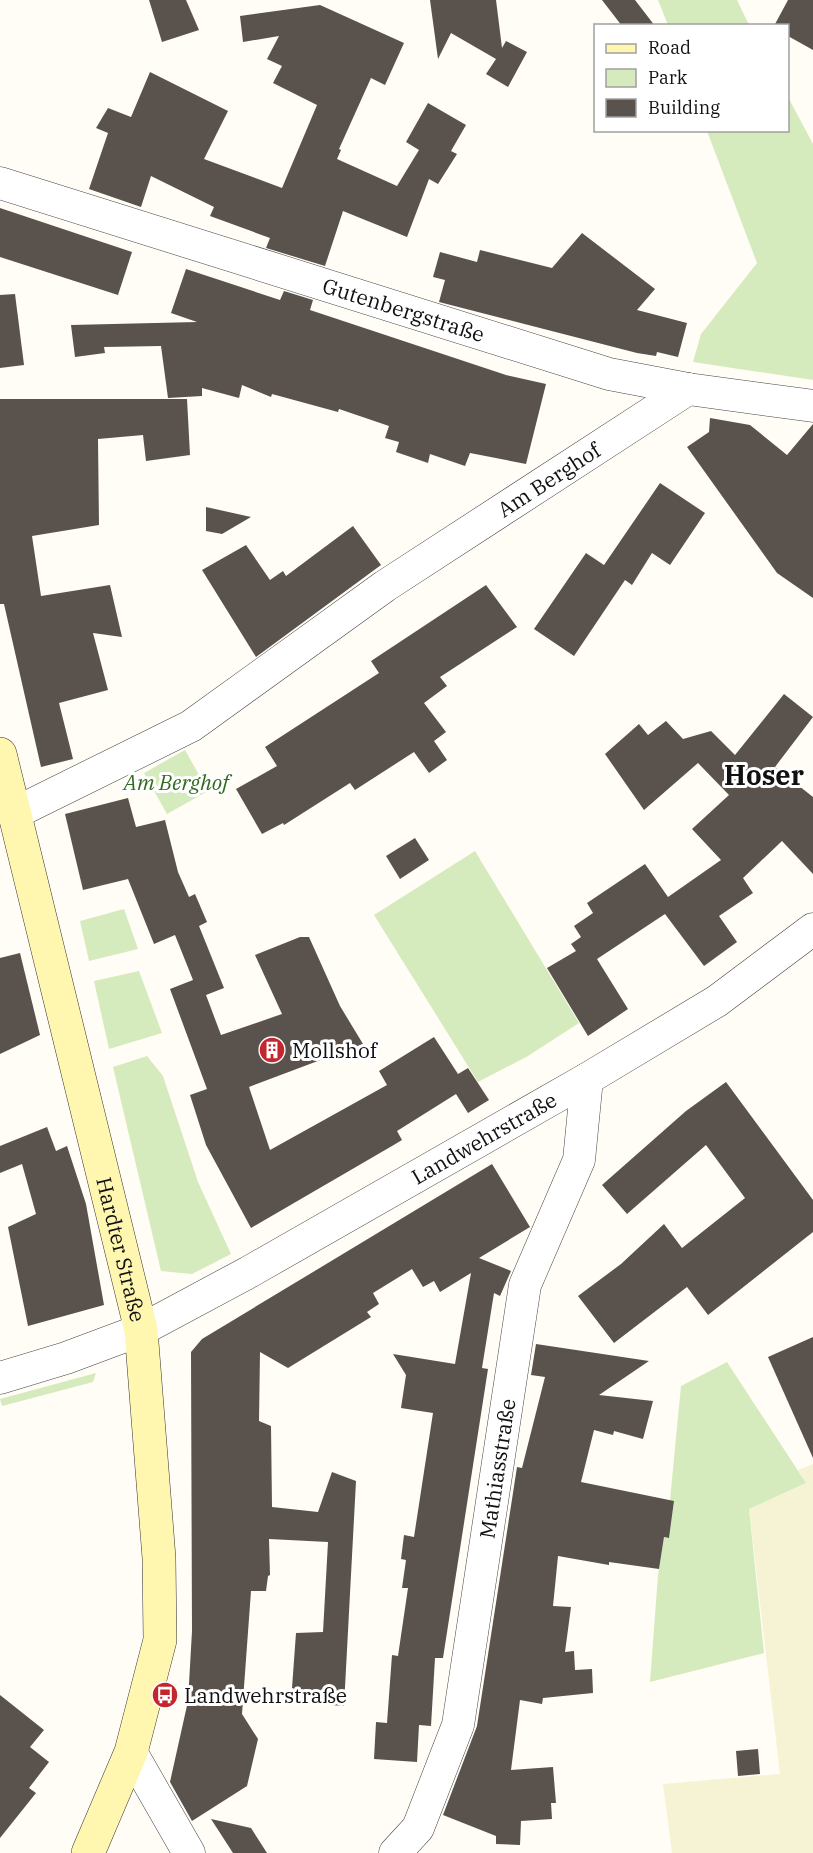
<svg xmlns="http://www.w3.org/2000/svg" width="813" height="1853" viewBox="0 0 813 1853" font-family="'IBM Plex Serif',serif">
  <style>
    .farmland { fill: #f6f3d4 }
    .green { fill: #d5ebbd }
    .building { fill: #5a524d }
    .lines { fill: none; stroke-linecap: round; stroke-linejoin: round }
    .minor-casing { stroke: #444; stroke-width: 33 }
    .secondary-casing { stroke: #333; stroke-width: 34 }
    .minor { stroke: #fff; stroke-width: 32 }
    .secondary { stroke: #fff6b0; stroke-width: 33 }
    .labels { text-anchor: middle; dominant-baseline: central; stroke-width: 6; stroke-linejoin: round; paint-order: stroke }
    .street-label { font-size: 21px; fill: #111; stroke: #fff }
    .park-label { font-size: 21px; font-style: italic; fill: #2f6b1f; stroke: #fff }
    .poi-label { font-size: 21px; fill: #111; stroke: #fff; text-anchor: start }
    .district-label { font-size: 27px; font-weight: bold; fill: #111; stroke: #fff }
  </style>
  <rect width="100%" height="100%" fill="#fffdf5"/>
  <polygon class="farmland" points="813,1464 813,1853 672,1853 663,1784 780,1774 749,1509 806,1483 798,1470"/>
  <g class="green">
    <polygon points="658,0 737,0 749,25 668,25"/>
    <polygon points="788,97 813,144 813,380 693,362 701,334 757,263 707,131 788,130"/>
    <polygon points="185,750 208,791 167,814 144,773"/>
    <polygon points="475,851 579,1023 528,1056 478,1082 374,915"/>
    <polygon points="124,909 138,949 89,961 80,921"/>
    <polygon points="139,971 162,1033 109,1049 94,981"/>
    <polygon points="147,1056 163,1076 198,1182 231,1254 192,1274 161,1271 113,1067"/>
    <polygon points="727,1362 806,1483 749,1509 764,1653 650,1682 658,1575 664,1537 669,1538 674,1502 670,1500 681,1386"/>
    <polygon points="96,1373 93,1382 2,1406 0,1399"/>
  </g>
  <g class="building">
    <polygon points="149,0 186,0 199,30 162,42"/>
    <polygon points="430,0 496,0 502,48 506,41 527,52 508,87 486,74 496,59 451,33 438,59"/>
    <polygon points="602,0 635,0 655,26 622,26"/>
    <polygon points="788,0 813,0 813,50 788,36 788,26 774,26"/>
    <polygon points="320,5 404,43 385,85 371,78 339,149 341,150 337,159 397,186 419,150 406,142 428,103 466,125 451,151 457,154 438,184 429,179 407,237 343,211 325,266 266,248 270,238 210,216 214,207 151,176 141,207 89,189 108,133 96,128 108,108 131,117 150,72 228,111 204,159 282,188 317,105 273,83 282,66 267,59 279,36 243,42 240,16"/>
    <polygon points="0,208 132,252 118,295 0,257"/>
    <polygon points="582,233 655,289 637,310 687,323 678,357 657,352 656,356 637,353 439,302 445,280 433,277 440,252 477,262 480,250 552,268"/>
    <polygon points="186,269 280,300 284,291 313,300 310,310 506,375 546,384 526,464 470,453 465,466 430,454 428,463 396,452 399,442 385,438 389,426 339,409 338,412 272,394 271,397 242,385 239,398 202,388 202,396 168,398 161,346 104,347 105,353 75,357 71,325 197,322 171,313"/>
    <polygon points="15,294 24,365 0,368 0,295"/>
    <polygon points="0,399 187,399 190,455 146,461 143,435 98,439 99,525 32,536 41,596 110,585 122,637 93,633 108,690 59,703 73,759 41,767 4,604 0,604"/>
    <polygon points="710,418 750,425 787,455 813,424 813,598 777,573 687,447 709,432"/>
    <polygon points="660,483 705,513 670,565 652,553 632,585 625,580 574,656 534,629 586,553 604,565"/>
    <polygon points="206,507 251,517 222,534 206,531"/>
    <polygon points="353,526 381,565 256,657 202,570 246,545 270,580 283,571 286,576"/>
    <polygon points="486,585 517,627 440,677 447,686 424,703 446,732 434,741 447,760 429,773 414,752 355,790 350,783 284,825 283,823 262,834 236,789 277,766 265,747 379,673 371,661"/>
    <polygon points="784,694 813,717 775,767 813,797 813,874 782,841 743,878 753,893 719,916 737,942 704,966 665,914 597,959 628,1009 588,1036 547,968 576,951 571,944 581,937 574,926 593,913 587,903 645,864 668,897 721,860 692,829 729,795 698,763 644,810 605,754 639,724 648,735 666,721 683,739 711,731 735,755"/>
    <polygon points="128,798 136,827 165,820 178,872 189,897 195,894 207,922 199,926 224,988 206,995 221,1035 282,1014 255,955 300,937 309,937 340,1006 363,1044 249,1087 270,1150 387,1085 379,1071 434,1037 458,1074 468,1068 489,1100 468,1113 456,1094 397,1131 402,1140 392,1146 251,1228 206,1145 190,1095 207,1089 170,989 193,980 175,935 154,944 128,879 83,890 65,814"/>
    <polygon points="415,838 429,860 400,879 386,856"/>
    <polygon points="20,953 40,1035 0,1054 0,958"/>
    <polygon points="726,1082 813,1200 813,1232 708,1315 687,1287 614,1343 578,1296 621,1264 664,1224 682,1248 745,1198 706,1145 627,1214 602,1185 686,1111"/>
    <polygon points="47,1127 56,1151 67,1146 86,1204 104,1305 28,1326 8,1227 36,1214 22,1164 0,1173 0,1146"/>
    <polygon points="492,1164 530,1227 479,1258 511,1271 500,1296 494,1293 482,1368 488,1369 443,1658 435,1658 431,1726 419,1725 417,1762 374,1759 376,1722 387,1723 392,1655 398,1656 408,1588 402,1588 406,1560 401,1559 404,1535 414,1537 433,1413 401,1408 406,1375 393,1354 455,1364 471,1273 440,1292 434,1281 423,1287 412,1269 373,1293 379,1304 367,1312 371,1317 288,1368 260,1352 259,1421 271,1426 272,1507 318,1512 332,1472 356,1481 344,1706 319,1704 319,1698 292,1688 296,1633 323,1632 328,1542 269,1539 270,1575 268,1576 266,1591 251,1591 242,1714 258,1739 247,1786 192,1821 170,1782 188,1701 192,1631 191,1352 202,1339"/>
    <polygon points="813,1337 813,1458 768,1357"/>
    <polygon points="536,1344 649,1361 599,1395 653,1401 643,1439 614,1431 613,1435 594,1430 581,1482 674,1501 669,1538 664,1537 659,1569 609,1562 609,1565 558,1556 553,1606 571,1607 565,1652 574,1651 575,1670 592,1669 593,1693 543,1698 542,1704 520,1700 511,1770 553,1767 556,1803 551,1803 552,1819 521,1821 520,1845 496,1844 496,1836 443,1815 477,1726 517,1467 522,1468 545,1377 531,1375"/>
    <polygon points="0,1695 44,1730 30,1747 49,1762 29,1788 36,1793 0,1838"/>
    <polygon points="758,1749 760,1774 738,1776 736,1751"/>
    <polygon points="211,1819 251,1828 267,1853 233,1853"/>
  </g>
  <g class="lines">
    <defs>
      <g id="minor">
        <path id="s1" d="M 0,183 L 609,374 L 688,389 L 813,406"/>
        <path id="s2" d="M 13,814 L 191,726 L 385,586 L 688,389"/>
        <path id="s3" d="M 0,1378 L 66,1358 L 141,1330 L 249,1272 L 587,1079 L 717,1001 L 813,929"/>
        <polyline points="131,1752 189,1853"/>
        <path id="s4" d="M 395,1853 L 418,1828 L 458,1725 L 525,1285 L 579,1160 L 587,1079"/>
      </g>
      <g id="secondary">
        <path id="s5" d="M 0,754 L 141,1330 L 159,1558 L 160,1640 L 131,1752 L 88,1853"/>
      </g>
    </defs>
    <use href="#minor" class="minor-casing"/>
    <use href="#secondary" class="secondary-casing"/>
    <use href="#minor" class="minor"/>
    <use href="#secondary" class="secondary"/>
  </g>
  <defs>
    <symbol id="building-disc" viewBox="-11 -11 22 22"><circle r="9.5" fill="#c4262e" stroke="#fff"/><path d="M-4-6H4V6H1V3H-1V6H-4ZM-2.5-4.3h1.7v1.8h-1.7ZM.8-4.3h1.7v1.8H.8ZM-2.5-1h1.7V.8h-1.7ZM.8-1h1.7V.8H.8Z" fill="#fff"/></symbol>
    <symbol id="bus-disc" viewBox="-11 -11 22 22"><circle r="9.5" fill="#c4262e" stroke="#fff"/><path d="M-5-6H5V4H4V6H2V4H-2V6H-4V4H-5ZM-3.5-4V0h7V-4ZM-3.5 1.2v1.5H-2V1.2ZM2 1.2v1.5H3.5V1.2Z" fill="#fff"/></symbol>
  </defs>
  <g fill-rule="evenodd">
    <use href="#building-disc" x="257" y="1035" width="30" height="30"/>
    <use href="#bus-disc" x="150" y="1680" width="30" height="30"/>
  </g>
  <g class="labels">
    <g class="street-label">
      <text stroke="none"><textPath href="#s1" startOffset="423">Gutenbergstraße</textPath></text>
      <text stroke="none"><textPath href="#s2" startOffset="633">Am Berghof</textPath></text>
      <text stroke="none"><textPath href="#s3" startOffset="542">Landwehrstraße</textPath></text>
      <text stroke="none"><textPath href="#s5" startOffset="510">Hardter Straße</textPath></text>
      <text stroke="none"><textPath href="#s4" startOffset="404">Mathiasstraße</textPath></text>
    </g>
    <g class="park-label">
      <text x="176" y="782">Am Berghof</text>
    </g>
    <g class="poi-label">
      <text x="292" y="1050">Mollshof</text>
      <text x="184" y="1695">Landwehrstraße</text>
    </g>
    <g class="district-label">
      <text x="764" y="774">Hoser</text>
    </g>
  </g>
  <rect x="594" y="24" width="195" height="108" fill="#ffffff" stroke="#a0a0a0" stroke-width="1.5"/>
  <rect x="606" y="44" width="30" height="9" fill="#fff6b0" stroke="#a0a0a0" stroke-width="1.5"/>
  <text x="648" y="54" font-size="18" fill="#111111">Road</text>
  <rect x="606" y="69" width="30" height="18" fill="#d5ebbd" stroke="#a0a0a0" stroke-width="1.5"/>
  <text x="648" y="84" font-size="18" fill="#111111">Park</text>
  <rect x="606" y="99" width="30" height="18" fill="#5a524d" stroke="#a0a0a0" stroke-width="1.5"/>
  <text x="648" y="114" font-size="18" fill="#111111">Building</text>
</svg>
